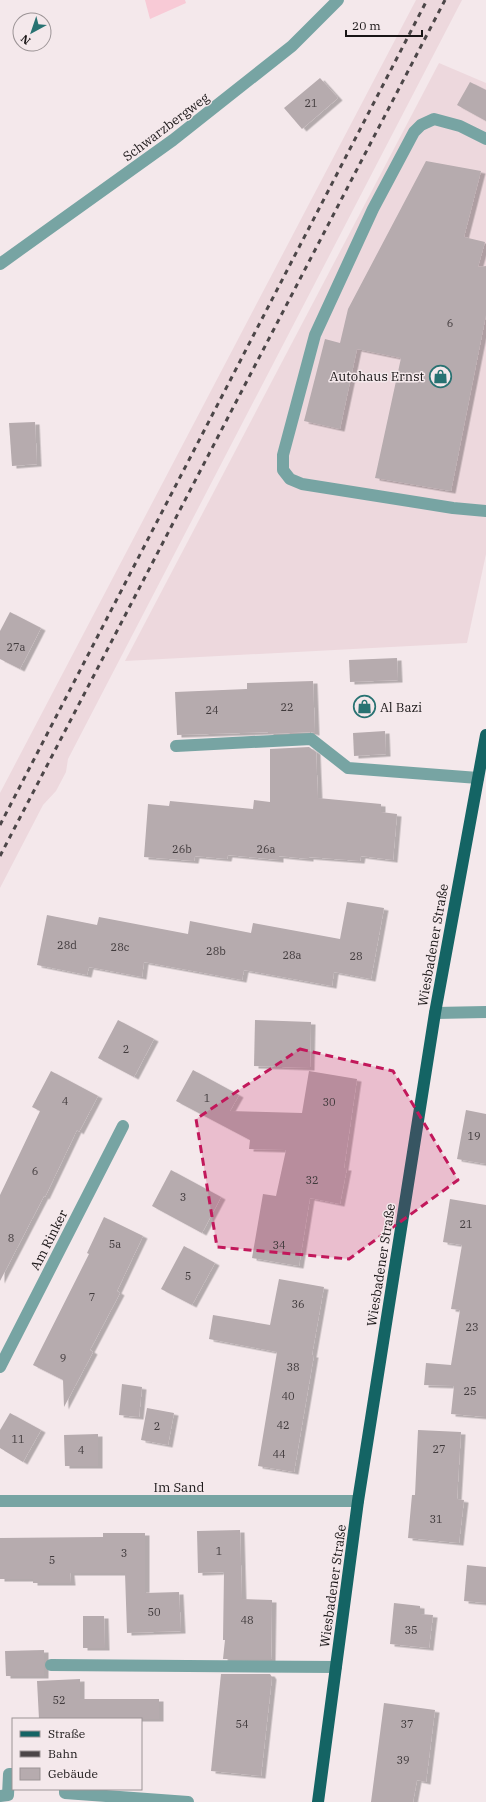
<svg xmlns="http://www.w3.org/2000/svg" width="486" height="1802" viewBox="0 0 486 1802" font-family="'IBM Plex Serif',serif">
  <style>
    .built { fill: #edd8dd }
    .green { fill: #f8cad6 }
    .building { fill: #b6abae; filter: url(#shadow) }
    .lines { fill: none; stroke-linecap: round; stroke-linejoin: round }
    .minor { stroke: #77a4a3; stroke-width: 12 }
    .major { stroke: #146464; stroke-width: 12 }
    .rail { stroke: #4c4648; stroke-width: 3; stroke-dasharray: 5 5; stroke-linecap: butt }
    .marked { fill: #c2185b; fill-opacity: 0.2; stroke: #c2185b; stroke-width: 3; stroke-dasharray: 8 5; stroke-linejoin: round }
    .labels { text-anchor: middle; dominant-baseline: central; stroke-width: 3; stroke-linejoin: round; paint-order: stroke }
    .number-label { font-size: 11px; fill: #403a3c }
    .street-label { font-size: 13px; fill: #191516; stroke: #f4e8eb }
    .poi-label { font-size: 13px; fill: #191516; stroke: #f4e8eb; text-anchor: end }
  </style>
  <defs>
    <filter id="shadow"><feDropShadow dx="4.5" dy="2.5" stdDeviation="0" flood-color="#0004"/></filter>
  </defs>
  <rect width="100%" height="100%" fill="#f4e8eb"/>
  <g class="built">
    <polygon points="416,0 462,0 68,759 66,772 56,791 43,805 0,888 0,793"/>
    <polygon points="439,63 486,83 486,554 467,643 125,661"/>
  </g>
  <polygon class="green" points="145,0 185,0 186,3 150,19"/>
  <g class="building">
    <polygon points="320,78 338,98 302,129 284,108"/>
    <polygon points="470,82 486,90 486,121 457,105"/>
    <polygon points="426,161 481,171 464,237 485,242 478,267 486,266 486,315 451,491 375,478 401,358 357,349 340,429 304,421 325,339 340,343 348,309"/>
    <polygon points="35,422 37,464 12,466 9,423"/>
    <polygon points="10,612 41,628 20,669 0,659 0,631"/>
    <polygon points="397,658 398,680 350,682 349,660"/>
    <polygon points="313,681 315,733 311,732 269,734 269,732 177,735 175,692 247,689 247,683"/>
    <polygon points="385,731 386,754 354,756 353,733"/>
    <polygon points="309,747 316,752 318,798 381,804 381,812 397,814 393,860 361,856 360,861 309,857 309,859 279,856 279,860 228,855 227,859 195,856 194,861 144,857 148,804 169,806 170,801 253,809 254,800 270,802 270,749"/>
    <polygon points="347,902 384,908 371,979 334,972 332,986 244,970 242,980 144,962 142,977 89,967 87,975 37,965 47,915 97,925 99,917 188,934 190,921 251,933 253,923 340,939"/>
    <polygon points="118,1020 154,1039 134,1077 98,1058"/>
    <polygon points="255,1020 311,1022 310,1068 254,1066"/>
    <polygon points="193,1070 239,1095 230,1111 302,1113 309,1071 357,1079 344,1168 347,1168 340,1204 310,1198 299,1266 252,1258 263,1194 276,1196 286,1150 249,1149 250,1140 176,1101"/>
    <polygon points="51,1071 98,1096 79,1132 77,1130 45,1197 44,1196 0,1281 0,1195 40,1111 32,1107"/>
    <polygon points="466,1110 486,1114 486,1164 457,1159"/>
    <polygon points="171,1170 221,1197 202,1233 152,1206"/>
    <polygon points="450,1199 486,1205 486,1417 451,1414 454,1386 424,1385 426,1363 451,1365 460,1310 451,1309 462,1245 443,1242"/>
    <polygon points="104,1217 143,1236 117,1291 120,1293 90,1350 93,1352 64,1407 63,1380 33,1365 89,1254 87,1253"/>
    <polygon points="184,1246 215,1263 192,1305 161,1289"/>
    <polygon points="279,1279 324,1287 312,1355 314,1355 294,1472 258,1466 277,1352 209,1339 213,1315 270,1325"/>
    <polygon points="122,1384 142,1387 139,1417 119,1415"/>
    <polygon points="147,1408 174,1413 168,1445 141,1440"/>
    <polygon points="10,1413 41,1430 23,1462 0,1448 0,1430"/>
    <polygon points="418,1430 461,1432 457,1499 464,1500 459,1543 408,1538 412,1495 415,1495"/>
    <polygon points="98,1434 98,1466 65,1466 64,1435"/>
    <polygon points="240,1530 242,1599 272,1600 271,1659 223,1659 225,1640 223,1640 224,1572 198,1573 197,1531"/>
    <polygon points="103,1533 145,1533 145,1593 179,1592 181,1631 127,1633 125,1573 70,1573 71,1583 33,1583 33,1579 0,1579 0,1538 103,1537"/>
    <polygon points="467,1565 486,1567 486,1603 464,1601"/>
    <polygon points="394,1603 420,1606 420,1614 433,1615 429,1648 390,1644"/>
    <polygon points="83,1616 104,1616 105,1648 83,1648"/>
    <polygon points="44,1650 44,1676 6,1676 5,1651"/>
    <polygon points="221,1674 270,1674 272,1677 261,1776 211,1771"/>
    <polygon points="80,1679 80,1699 159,1699 159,1719 39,1719 37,1681"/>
    <polygon points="384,1703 435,1710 426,1782 417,1780 413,1802 371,1802"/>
  </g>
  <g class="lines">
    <g class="minor">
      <polyline points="486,139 460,126 434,119 421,125 414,132 373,209 315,335 283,455 283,470 290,479 302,484 453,508 486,511"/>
      <polyline points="0,264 173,140 292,46 338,0"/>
      <polyline points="176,746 311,739 348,768 478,778"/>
      <polyline points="435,1013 486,1012"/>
      <polyline points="0,1367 123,1126"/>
      <polyline points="0,1501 358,1501"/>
      <polyline points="51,1665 336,1667"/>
      <polyline points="65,1789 65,1793 188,1802"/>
      <polyline points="0,1796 8,1795 9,1774 13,1774"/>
    </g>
    <polyline class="major" points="318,1802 358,1501 435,1013 486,735"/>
    <g class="rail">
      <polyline points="0,825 427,0"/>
      <polyline points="0,856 445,0"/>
    </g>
  </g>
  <path class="marked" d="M 300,1049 L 393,1071 L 458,1180 L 349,1259 L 217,1247 L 196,1119 Z"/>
  <defs>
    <symbol id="shop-ring" viewBox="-11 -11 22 22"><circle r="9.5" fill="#f4e8eb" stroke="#287272" stroke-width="1.5"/><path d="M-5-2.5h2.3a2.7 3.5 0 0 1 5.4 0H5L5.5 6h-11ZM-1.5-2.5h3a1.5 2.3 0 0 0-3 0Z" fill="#287272"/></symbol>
  </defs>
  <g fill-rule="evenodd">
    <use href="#shop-ring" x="428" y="364" width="25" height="25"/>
    <use href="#shop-ring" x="352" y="694" width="25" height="25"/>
  </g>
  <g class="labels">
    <g class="number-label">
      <text x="311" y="103">21</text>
      <text x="450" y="323">6</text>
      <text x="16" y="647">27a</text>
      <text x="287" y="707">22</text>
      <text x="212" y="710">24</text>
      <text x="182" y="849">26b</text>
      <text x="266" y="849">26a</text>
      <text x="67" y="945">28d</text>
      <text x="120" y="947">28c</text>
      <text x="216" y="951">28b</text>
      <text x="292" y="955">28a</text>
      <text x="356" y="956">28</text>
      <text x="126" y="1049">2</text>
      <text x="207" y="1098">1</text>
      <text x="65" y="1101">4</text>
      <text x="329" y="1102">30</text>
      <text x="474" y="1136">19</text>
      <text x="35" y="1171">6</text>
      <text x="312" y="1180">32</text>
      <text x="183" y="1197">3</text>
      <text x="466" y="1224">21</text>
      <text x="11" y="1238">8</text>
      <text x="115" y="1244">5a</text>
      <text x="279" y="1245">34</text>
      <text x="188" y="1276">5</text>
      <text x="92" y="1297">7</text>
      <text x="298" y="1304">36</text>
      <text x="472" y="1327">23</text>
      <text x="63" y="1358">9</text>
      <text x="293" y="1367">38</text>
      <text x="470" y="1391">25</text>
      <text x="288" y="1396">40</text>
      <text x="283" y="1425">42</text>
      <text x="157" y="1426">2</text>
      <text x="18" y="1439">11</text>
      <text x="439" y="1449">27</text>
      <text x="81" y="1450">4</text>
      <text x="279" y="1454">44</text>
      <text x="436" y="1519">31</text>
      <text x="219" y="1551">1</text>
      <text x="124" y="1553">3</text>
      <text x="52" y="1560">5</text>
      <text x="154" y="1612">50</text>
      <text x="247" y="1620">48</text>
      <text x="411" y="1630">35</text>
      <text x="59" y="1700">52</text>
      <text x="242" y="1724">54</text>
      <text x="407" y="1724">37</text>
      <text x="403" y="1760">39</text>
    </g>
    <g class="street-label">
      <text transform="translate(166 127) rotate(-37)">Schwarzbergweg</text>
      <text transform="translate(433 945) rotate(-80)">Wiesbadener Straße</text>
      <text transform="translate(49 1240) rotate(-63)">Am Rinker</text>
      <text transform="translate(381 1265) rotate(-81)">Wiesbadener Straße</text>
      <text x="179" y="1487">Im Sand</text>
      <text transform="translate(333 1586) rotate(-82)">Wiesbadener Straße</text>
    </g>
    <g class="poi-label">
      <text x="424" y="376">Autohaus Ernst</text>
      <text x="380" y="707" text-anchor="start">Al Bazi</text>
    </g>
  </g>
  <rect x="12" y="1718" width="130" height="72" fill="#f4e8eb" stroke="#9c9496"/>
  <rect x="20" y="1731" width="20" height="6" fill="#146464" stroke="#9c9496"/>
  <text x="48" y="1738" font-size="12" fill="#191516">Straße</text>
  <rect x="20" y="1751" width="20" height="6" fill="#4c4648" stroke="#9c9496"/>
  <text x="48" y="1758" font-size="12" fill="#191516">Bahn</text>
  <rect x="20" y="1768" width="20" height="12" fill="#b6abae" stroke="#9c9496"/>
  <text x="48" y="1778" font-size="12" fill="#191516">Gebäude</text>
  <g transform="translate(32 32) rotate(220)"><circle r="19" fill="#f4e8eb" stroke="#9c9496"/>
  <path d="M0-3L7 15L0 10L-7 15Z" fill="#287272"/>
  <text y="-6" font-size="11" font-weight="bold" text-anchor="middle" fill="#191516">N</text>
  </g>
  <path d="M346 30v6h76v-6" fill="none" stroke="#191516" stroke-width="2"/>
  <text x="352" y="30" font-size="12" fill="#191516" stroke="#f4e8eb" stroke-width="3" paint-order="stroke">20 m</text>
</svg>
